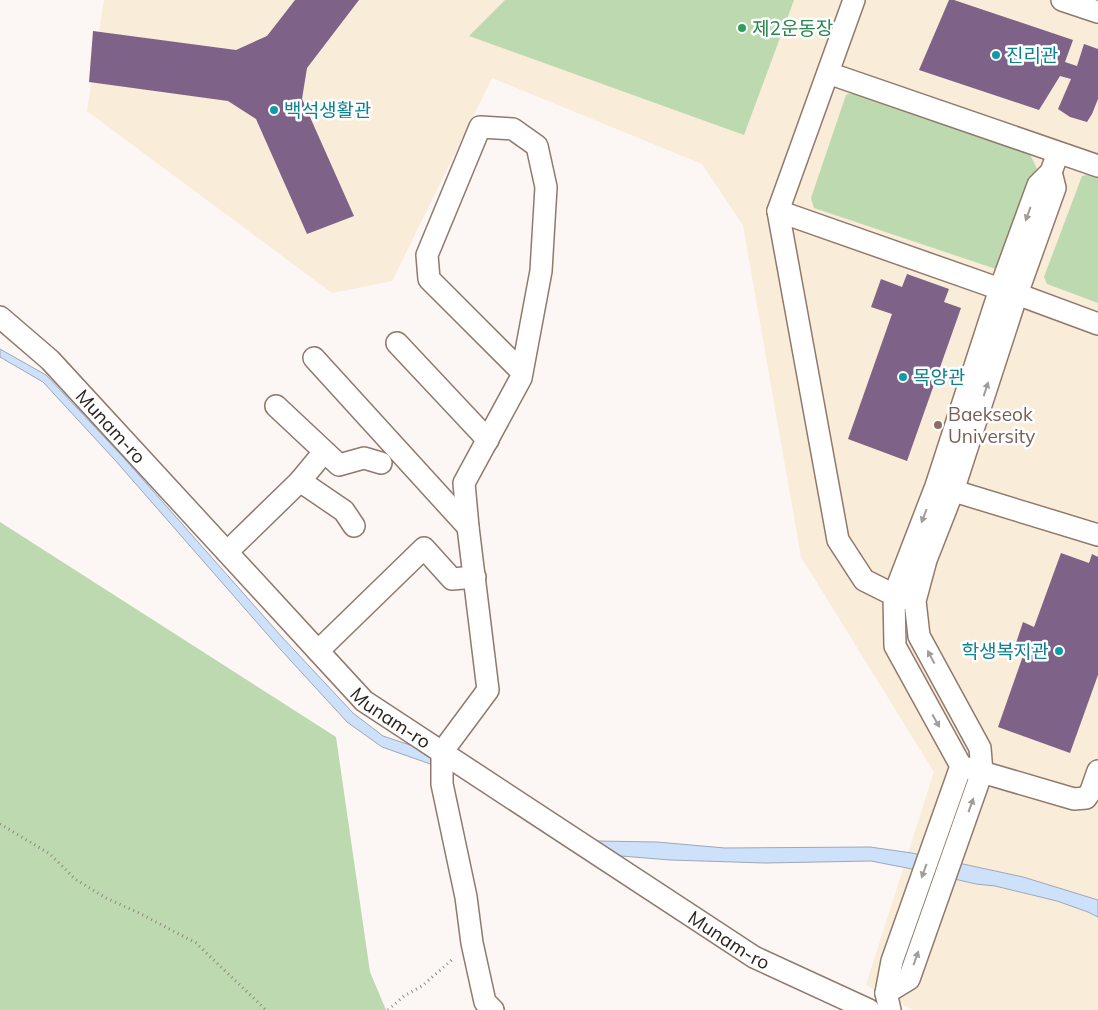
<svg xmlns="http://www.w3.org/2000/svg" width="1098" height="1010" viewBox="0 0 1098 1010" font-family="Mulish,'Noto Sans KR',sans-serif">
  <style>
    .education { fill: #f9ecd8 }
    .green { fill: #bcd9af }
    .water { fill: #cee1fa; stroke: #9da8b8 }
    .building { fill: #7f6287 }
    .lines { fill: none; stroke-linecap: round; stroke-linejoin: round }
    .minor-casing { stroke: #91796c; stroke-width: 24 }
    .path { stroke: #908884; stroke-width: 3; stroke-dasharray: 1 4; stroke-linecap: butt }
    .minor { stroke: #fff; stroke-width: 21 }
    .oneway { fill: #a09c99 }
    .leisure-dot { fill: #2e9e5b; stroke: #fff; stroke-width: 2 }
    .culture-dot { fill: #0f9aa8; stroke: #fff; stroke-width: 2 }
    .education-dot { fill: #8d6e63; stroke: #fff; stroke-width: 2 }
    .labels { text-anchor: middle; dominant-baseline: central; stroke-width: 5; stroke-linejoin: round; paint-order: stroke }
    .leisure-label { font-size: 19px; fill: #27864d; stroke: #fff; text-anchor: start }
    .culture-label { font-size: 19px; fill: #0d838f; stroke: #fff; text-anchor: start }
    .education-label { font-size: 19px; fill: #785e54; stroke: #fff; text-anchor: start }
    .street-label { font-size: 19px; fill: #2c221d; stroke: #fff }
  </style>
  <rect width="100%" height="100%" fill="#fcf6f4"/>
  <polygon class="education" points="104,0 1098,0 1098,1010 913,1010 866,985 934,772 801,557 743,225 702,164 492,78 392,281 332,293 87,111"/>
  <g class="green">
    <polygon points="505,0 794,0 744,135 469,36"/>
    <polygon points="851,93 1029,152 1037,169 1007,264 996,269 814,208 811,198 846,95"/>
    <polygon points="1093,173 1098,174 1098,303 1047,284 1044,277 1082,176"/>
    <polygon points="0,522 336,737 370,972 386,1010 0,1010"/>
  </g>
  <polygon class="water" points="0,349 46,375 123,457 281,636 353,713 383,736 431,752 551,822 597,841 657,842 725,848 870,847 912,853 1023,877 1098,900 1098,917 1088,912 1057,901 995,886 976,884 907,868 871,861 765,863 670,860 621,856 589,850 467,777 382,747 347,722 281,650 114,459 43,382 0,357"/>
  <g class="building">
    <polygon points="295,0 359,0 307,68 302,99 354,216 307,234 256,119 228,101 89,82 93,31 236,50 267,36"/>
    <polygon points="949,0 954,0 1073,40 1065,62 1077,66 1084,44 1098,49 1098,99 1092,114 1087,122 1070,117 1058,109 1071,79 1060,76 1039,110 919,70"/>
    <polygon points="907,274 949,289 944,302 961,308 907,461 848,439 892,314 871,307 881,279 902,287"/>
    <polygon points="1061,553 1089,563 1092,554 1098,557 1098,675 1070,753 998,727 1024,653 1014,649 1023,622 1034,627"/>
  </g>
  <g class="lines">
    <defs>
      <g id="minor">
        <polyline points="854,0 778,211 838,540 864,580 894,595 908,599"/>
        <polyline points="1062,0 1098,12"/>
        <polyline points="828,73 1098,166"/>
        <polyline points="778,211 1000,289 1017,294 1098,324"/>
        <path id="s1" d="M 0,317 L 50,360 L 364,701 L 754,957 L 869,1010"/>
        <polyline points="397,343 488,440"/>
        <polyline points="314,358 468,527"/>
        <polyline points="276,406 339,465 364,458 381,463"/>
        <polyline points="300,481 344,511 354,526"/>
        <polyline points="941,487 1098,535"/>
        <polyline points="227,552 300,481 324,452"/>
        <polyline points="318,651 424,548 452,579 475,577"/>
        <polyline points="968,768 1074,799 1086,798 1091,791 1098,771"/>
        <polyline points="886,993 909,979 982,772 980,748 919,636 915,601 926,560 953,491 1017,294 1055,188 1051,172"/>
        <polyline points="493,1010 485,1002 472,943 466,897 442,784 442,752 488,690 468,527 464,483 521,378 541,271 546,187 537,146 513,129 480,127 427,255 429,279 522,372"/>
        <polyline points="890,1010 886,993 892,961 961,766 895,646 894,595 936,486 1000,289 1038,185 1051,172 1058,153"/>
      </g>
    </defs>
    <use href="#minor" class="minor-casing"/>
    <g class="path">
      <polyline points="0,824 50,854 75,879 106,898 139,913 196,943 266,1010"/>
      <polyline points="388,1010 404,996 422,986 454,958"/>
    </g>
    <use href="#minor" class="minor"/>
  </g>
  <defs><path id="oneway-solid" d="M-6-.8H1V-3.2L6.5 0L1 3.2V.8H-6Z" transform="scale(1.25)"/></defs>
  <g class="oneway">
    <use href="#oneway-solid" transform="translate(1028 214) rotate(110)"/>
    <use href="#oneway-solid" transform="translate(986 389) rotate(-72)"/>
    <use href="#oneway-solid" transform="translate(924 516) rotate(111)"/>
    <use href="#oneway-solid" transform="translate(931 657) rotate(-118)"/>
    <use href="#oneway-solid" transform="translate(936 721) rotate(61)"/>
    <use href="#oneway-solid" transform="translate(971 805) rotate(-70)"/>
    <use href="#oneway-solid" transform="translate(924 871) rotate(110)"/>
    <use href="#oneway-solid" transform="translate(916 958) rotate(-70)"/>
  </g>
  <circle class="leisure-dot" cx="742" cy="28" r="5"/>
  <g class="culture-dot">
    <circle cx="996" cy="55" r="5"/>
    <circle cx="274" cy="110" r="5"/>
    <circle cx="903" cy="377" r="5"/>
    <circle cx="1059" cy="651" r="5"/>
  </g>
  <circle class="education-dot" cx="938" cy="425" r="5"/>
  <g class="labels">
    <g class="leisure-label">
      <text x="752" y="28">제2운동장</text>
    </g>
    <g class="culture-label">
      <text x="1006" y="55">진리관</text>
      <text x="284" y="110">백석생활관</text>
      <text x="913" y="377">목양관</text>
      <text x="1049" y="651" text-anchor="end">학생복지관</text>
    </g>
    <g class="education-label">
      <text x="948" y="414">Baekseok<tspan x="948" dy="22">University</tspan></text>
    </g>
    <g class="street-label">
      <text stroke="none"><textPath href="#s1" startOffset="156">Munam-ro</textPath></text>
      <text stroke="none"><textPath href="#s1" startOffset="561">Munam-ro</textPath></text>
      <text stroke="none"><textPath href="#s1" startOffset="966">Munam-ro</textPath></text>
    </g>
  </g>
</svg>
